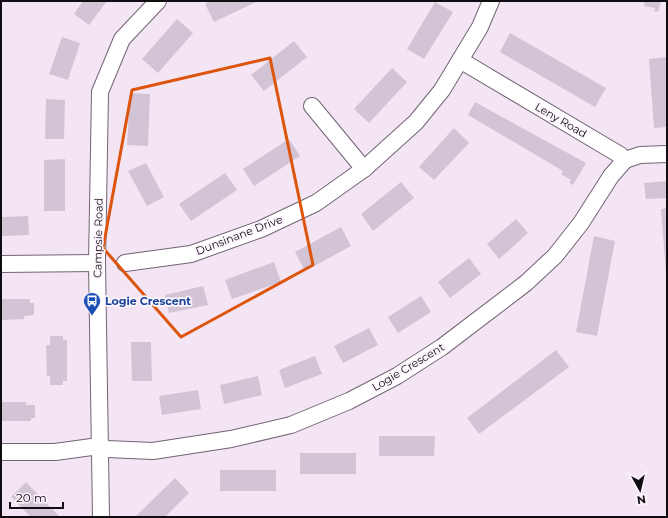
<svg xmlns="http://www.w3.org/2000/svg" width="668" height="518" viewBox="0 0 668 518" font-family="Montserrat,sans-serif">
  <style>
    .building { fill: #d2c4d4 }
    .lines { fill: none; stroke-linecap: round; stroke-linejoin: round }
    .minor-casing { stroke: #716473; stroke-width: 18 }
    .minor { stroke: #fff; stroke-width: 16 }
    .marked { fill: none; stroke: #dd550c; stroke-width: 3; stroke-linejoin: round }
    .labels { text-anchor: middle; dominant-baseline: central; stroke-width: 3.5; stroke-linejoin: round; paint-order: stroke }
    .street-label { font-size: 11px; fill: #110c12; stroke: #fdf4fe }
    .transit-label { font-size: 11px; font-weight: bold; fill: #164399; stroke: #fdf4fe; text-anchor: start }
  </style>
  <rect width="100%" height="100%" fill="#f4e5f5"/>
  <g class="building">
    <polygon points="83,1 107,1 89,25 74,14"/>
    <polygon points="210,1 258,1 214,22 205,4"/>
    <polygon points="638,1 661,1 658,12 654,11 655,8 644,6 645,3"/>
    <polygon points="435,2 453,12 424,59 407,49"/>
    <polygon points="177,19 193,33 158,73 142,59"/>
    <polygon points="510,33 606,88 595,107 500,52"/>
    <polygon points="62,37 80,43 68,80 49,74"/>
    <polygon points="294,41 307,57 264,91 251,75"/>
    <polygon points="667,57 667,127 654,128 649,59"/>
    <polygon points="392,68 407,82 369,123 354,109"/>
    <polygon points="130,93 150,94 148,146 127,145"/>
    <polygon points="46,99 65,100 64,139 45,139"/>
    <polygon points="475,102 586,163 573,185 569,183 571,180 561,174 563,171 468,115"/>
    <polygon points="454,128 469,143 434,180 419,167"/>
    <polygon points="289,139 300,156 254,186 243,169"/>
    <polygon points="65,159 65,211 44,211 44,160"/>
    <polygon points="146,163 164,197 147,206 128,171"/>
    <polygon points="225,173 237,190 191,221 179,204"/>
    <polygon points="667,181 667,198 646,199 644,183"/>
    <polygon points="401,182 414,198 373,231 361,214"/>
    <polygon points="667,208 667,274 666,274 661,209"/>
    <polygon points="28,216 29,235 1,236 1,217"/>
    <polygon points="516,219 528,233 499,259 487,244"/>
    <polygon points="341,227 351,246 305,271 295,252"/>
    <polygon points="594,236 615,241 597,336 576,332"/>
    <polygon points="469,258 481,274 450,298 438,282"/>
    <polygon points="274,262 281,282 232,299 225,280"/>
    <polygon points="203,286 208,305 169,313 165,295"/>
    <polygon points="421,296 431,312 398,333 388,317"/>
    <polygon points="1,299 30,299 30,303 34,303 34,315 24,316 24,319 1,320"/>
    <polygon points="369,328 378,345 343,363 334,346"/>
    <polygon points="50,336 63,336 63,340 67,340 67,381 63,381 63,385 50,385 50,376 47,376 46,345 50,345"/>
    <polygon points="131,342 151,342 152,381 132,381"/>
    <polygon points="556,350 569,367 479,434 467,418"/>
    <polygon points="315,356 322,374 285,388 279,370"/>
    <polygon points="258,376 262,395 224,404 220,385"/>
    <polygon points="198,390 201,409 162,415 159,396"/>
    <polygon points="1,402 26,402 26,405 35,405 35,418 31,418 31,421 1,421"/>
    <polygon points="379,436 435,436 434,456 379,456"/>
    <rect x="300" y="453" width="56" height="21"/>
    <rect x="220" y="470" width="56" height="21"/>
    <polygon points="175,478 189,493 165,517 135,517"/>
    <polygon points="26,482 60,517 31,517 11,497"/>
  </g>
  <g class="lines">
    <defs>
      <g id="minor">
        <polyline points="460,60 620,155 625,160 640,155 667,154"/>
        <polyline points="312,106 364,169"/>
        <polyline points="125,263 191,254 261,229 316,203 364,169 416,122 442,90 480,27 491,1"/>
        <polyline points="1,264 97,263"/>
        <polyline points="1,452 55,452 99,446 107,449 153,451 231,439 291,425 349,401 397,376 442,347 526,283 555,256 581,223 611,176 625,160"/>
        <polyline points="101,517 97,263 100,92 122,39 158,1"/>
      </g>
    </defs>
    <use href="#minor" class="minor-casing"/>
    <use href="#minor" class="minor"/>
  </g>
  <path class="marked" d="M 270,58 L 313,265 L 181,337 L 103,248 L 132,90 Z"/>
  <defs>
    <symbol id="bus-pin" viewBox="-11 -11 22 30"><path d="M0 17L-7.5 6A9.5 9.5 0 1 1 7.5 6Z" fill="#1a4fb4" stroke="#fdf4fe"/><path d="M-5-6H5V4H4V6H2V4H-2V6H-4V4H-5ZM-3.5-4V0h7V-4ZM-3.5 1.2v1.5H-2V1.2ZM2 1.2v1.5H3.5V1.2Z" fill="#fff"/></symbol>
  </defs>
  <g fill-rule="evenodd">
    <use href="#bus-pin" x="82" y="291" width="20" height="27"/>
  </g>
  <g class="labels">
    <g class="street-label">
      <text transform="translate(561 120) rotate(30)">Leny Road</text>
      <text transform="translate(239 235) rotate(-21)">Dunsinane Drive</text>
      <text transform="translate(98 238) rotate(-89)">Campsie Road</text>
      <text transform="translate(408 367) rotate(-31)">Logie Crescent</text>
    </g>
    <g class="transit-label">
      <text x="105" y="301">Logie Crescent</text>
    </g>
  </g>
  <rect width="668" height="518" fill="none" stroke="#110c12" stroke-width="4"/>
  <g transform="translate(640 490) rotate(172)" stroke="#fdf4fe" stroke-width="3" paint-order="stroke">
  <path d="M0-3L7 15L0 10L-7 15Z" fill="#110c12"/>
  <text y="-6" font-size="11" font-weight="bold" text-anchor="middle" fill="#110c12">N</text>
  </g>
  <path d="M10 502v6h53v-6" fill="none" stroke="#110c12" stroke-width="2"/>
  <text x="16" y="502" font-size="12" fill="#110c12" stroke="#fdf4fe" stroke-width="3" paint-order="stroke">20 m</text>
</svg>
